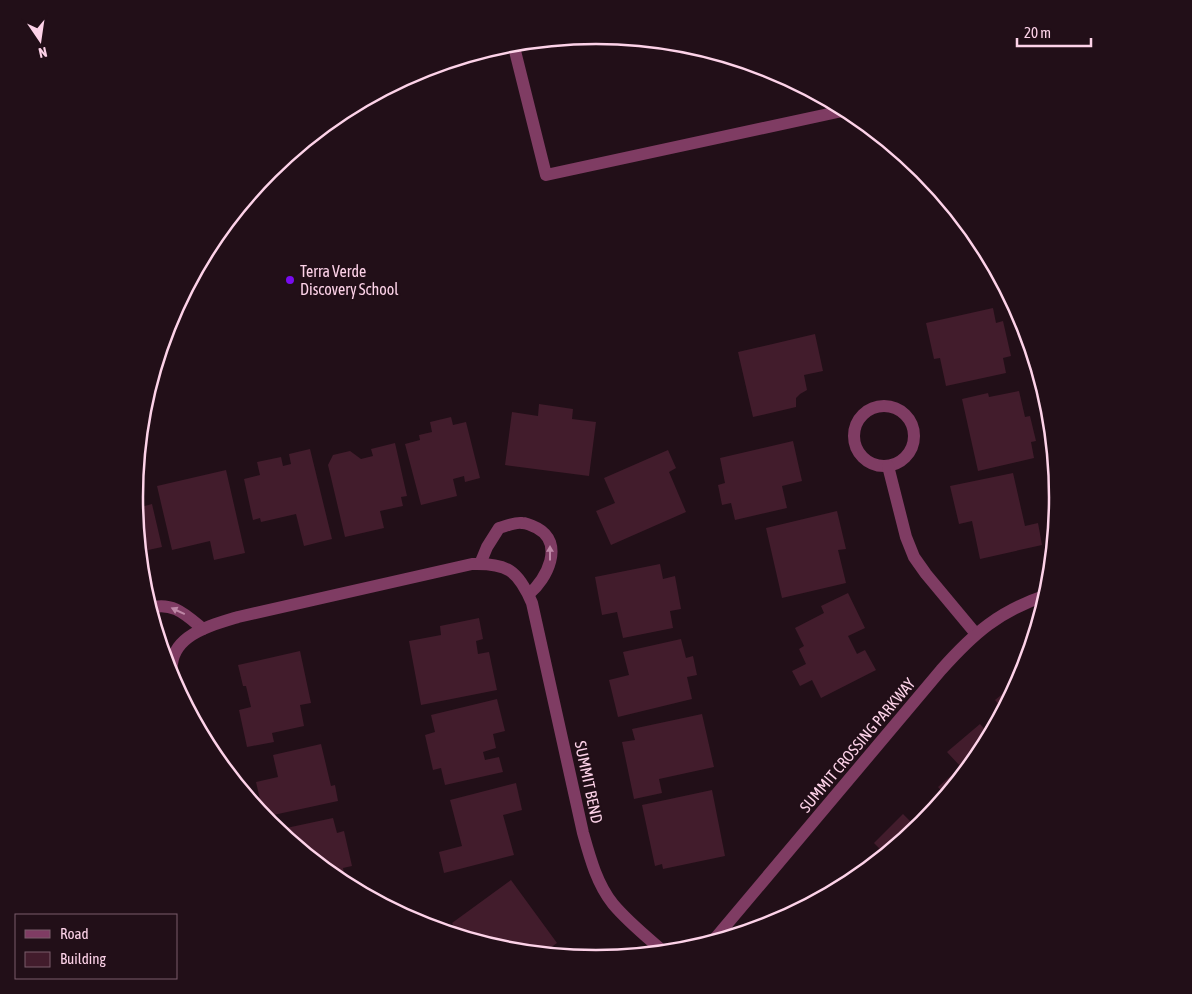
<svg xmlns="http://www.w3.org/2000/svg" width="1192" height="994" viewBox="0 0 1192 994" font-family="'Asap Condensed',sans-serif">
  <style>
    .building { fill: #421c2c }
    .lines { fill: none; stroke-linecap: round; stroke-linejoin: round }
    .minor { stroke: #7f3c63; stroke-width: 12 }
    .oneway { fill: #be87a6 }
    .poi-dot { fill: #780bf0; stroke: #220f18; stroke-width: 2 }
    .labels { text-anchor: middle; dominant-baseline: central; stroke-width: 4; stroke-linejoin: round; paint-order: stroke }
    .poi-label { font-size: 16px; fill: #fdd2e8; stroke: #220f18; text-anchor: start }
    .street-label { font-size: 16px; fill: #fdd2e8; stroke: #220f18 }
    .rim { fill: none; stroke: #fdd2e8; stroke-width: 2.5 }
  </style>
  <rect width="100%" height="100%" fill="#220f18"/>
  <g class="building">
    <polygon points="993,308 996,323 1003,321 1011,356 1003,358 1006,373 946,386 940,358 934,359 926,323"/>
    <polygon points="815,334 823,371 804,375 807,390 800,394 796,398 796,407 753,417 738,352"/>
    <polygon points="1019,391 1025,417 1030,416 1036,441 1031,442 1034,458 978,471 962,399 988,393 989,397"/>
    <polygon points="539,404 573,409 572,419 596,422 589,476 505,465 512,412 538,416"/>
    <polygon points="451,417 453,425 466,422 480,478 465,482 464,476 453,479 457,496 421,505 405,444 420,440 419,435 432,432 430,422"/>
    <polygon points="793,441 802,481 782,486 787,508 735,520 731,503 722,505 718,485 725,483 720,458"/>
    <polygon points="395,443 407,496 401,497 403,506 380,511 384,528 345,537 328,465 333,455 350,451 361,459 373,456 371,449"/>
    <polygon points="310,449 332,539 304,546 296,514 261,522 260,518 253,520 244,479 260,475 257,462 281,457 283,466 291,464 289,454"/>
    <polygon points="668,450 676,468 669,472 686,512 611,545 596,511 615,503 604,478"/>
    <polygon points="226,470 245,553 214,560 210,541 172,550 157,486"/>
    <polygon points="1013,473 1025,526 1038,523 1042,545 980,559 972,521 959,524 950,486"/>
    <polygon points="135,489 137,489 141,507 152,504 162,547 139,552 134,497"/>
    <polygon points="837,511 846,549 838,550 846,583 782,598 766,528"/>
    <polygon points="660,564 663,579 675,576 681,609 670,611 673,628 623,638 617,612 602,615 595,577"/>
    <polygon points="848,593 865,628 848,636 857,654 865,650 876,670 821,698 812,680 800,686 792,671 806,664 799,649 804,646 795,628 824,613 821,606"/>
    <polygon points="479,618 483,639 476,641 478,654 489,652 497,690 421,705 409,641 441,635 440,626"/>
    <polygon points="681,639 686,658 693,656 697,675 687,677 692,699 618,717 609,680 629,675 623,652"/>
    <polygon points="300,651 311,703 300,705 304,726 272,733 274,742 247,747 239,710 251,707 246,686 243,686 238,665"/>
    <polygon points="1020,680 1003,710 995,700"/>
    <polygon points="497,699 505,731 493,734 496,748 483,752 485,760 499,757 503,772 445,785 441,768 433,770 425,735 435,732 431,715"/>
    <polygon points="702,714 714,767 659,779 662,793 634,799 622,742 635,740 632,729"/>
    <polygon points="980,724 990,735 980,754 946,796 938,787 961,767 947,752"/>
    <polygon points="321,744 331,786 335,785 338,801 264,817 256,782 278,777 273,755"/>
    <polygon points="516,783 522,810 503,815 514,855 444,873 439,852 462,846 450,800"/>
    <polygon points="712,790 725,856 663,869 662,864 655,866 642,805"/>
    <polygon points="936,806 922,824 885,854 874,843 903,814 915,826"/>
    <polygon points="333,818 337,833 344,831 352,866 343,868 346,882 343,883 277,830"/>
    <polygon points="511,880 557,943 542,954 506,950 493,946 485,936 477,941 461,937 452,923"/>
  </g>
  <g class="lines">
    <g class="minor">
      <polyline points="513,43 546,175 847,110"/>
      <circle cx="884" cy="436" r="30"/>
      <polyline points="888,466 906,537 914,557 926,574 976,634"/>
      <path d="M 480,564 L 487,547 L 499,528 C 506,526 515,522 522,523 C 527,523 533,526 537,528 C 565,543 547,579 529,594"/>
      <path d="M 149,608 C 173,601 186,615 203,629"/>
      <path d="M 173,681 C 163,638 205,627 238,617 L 472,564 C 507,563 518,570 532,603 L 583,833 C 590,858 597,884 613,904 C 628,922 647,937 664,952"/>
      <path d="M 712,942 L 941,670 C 974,633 999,611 1047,595"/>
    </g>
  </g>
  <defs><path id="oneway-solid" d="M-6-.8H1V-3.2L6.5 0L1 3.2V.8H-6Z" transform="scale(1.25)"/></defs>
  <g class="oneway">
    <use href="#oneway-solid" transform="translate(550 553) rotate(-90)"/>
    <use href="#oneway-solid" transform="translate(178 611) rotate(-155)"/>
  </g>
  <circle class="poi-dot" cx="290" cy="280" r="5"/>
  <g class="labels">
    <g class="poi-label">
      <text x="300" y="271">Terra Verde<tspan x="300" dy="18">Discovery School</tspan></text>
    </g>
    <g class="street-label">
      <text transform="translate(857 745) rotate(-50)">SUMMIT CROSSING PARKWAY</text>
      <text transform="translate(589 782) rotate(78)">SUMMIT BEND</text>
    </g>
  </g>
  <path d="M0 0H1192V994H0ZM143 497a453 453 0 1 1 906 0a453 453 0 1 1-906 0Z" fill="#220f18" fill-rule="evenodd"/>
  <path class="rim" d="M143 497a453 453 0 1 1 906 0a453 453 0 1 1-906 0Z"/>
  <rect x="15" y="914" width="162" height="65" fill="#220f18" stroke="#7a5d6b"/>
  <rect x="25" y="930" width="25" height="8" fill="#7f3c63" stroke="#7a5d6b"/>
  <text x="60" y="939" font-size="15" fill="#fdd2e8">Road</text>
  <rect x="25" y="952" width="25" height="15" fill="#421c2c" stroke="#7a5d6b"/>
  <text x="60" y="964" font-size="15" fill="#fdd2e8">Building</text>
  <g transform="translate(40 40) rotate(167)" stroke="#220f18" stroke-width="4" paint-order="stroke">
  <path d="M0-4L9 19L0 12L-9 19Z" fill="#fdd2e8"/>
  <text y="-8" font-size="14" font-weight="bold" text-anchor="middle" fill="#fdd2e8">N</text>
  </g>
  <path d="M1017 38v8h74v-8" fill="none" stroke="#fdd2e8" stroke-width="2.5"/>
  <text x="1024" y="38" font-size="15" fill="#fdd2e8" stroke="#220f18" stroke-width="4" paint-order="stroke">20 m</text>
</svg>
